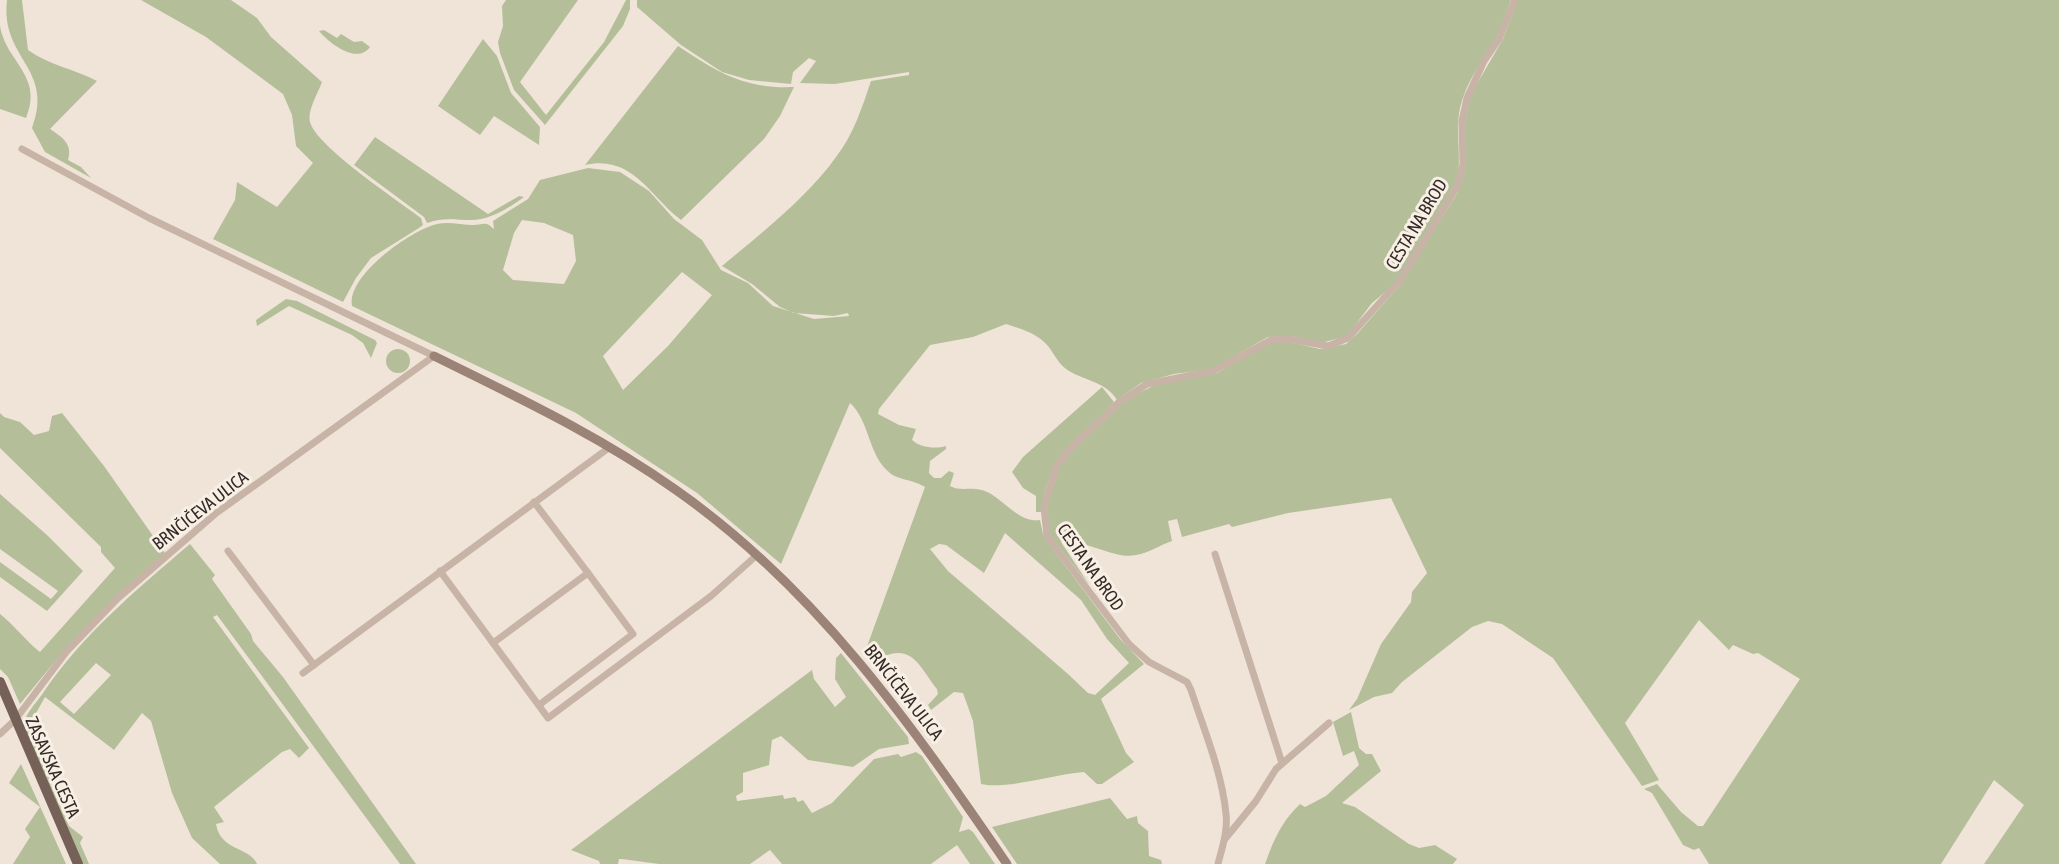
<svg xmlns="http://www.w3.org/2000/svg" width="2059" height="864" viewBox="0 0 2059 864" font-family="'Asap Condensed',sans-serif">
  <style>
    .green { fill: #b4bf9a; fill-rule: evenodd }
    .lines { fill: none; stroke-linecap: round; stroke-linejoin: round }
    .street { stroke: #c8b4a6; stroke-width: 7 }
    .secondary { stroke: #9b8377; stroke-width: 9 }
    .primary { stroke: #766158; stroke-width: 10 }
    .labels { text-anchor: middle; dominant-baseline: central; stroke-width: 6; stroke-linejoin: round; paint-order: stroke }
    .street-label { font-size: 18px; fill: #342a27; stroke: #f8efe5 }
  </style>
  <rect width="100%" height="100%" fill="#f0e4d9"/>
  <g class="green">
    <path d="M 7,0 L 22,0 L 28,50 C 49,65 74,69 97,81 L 50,129 C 62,137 73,144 68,160 L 81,167 L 91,178 L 45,152 L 32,128 C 55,68 0,59 7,0 Z"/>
    <path d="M 141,0 L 231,0 L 257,18 L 271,37 L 322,82 C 318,93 307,111 310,122 C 316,146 397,200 421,218 L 423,225 L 419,228 L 371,258 L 356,278 L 343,302 L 213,239 L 235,200 L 237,182 L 277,207 L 313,163 L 296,146 L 292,115 L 283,94 L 206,37 Z"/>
    <polygon points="506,0 578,0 520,82 546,115 604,42 626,0 630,0 630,9 623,26 545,125 514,90 500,53 498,42 503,26 502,6"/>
    <path d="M 637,0 L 1511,0 C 1506,12 1503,27 1496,39 C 1482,61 1466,82 1460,108 C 1455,132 1462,157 1457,181 L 1395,284 L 1372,303 L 1347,336 L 1321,343 L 1292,336 L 1268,337 L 1212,369 L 1174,374 L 1141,383 L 1117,400 C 1106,382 1086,381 1069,371 C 1058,364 1055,355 1048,346 C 1037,333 1021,329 1006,324 L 973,337 L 930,345 L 879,409 L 878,414 L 899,425 L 916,429 L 912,440 C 921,448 935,449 946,446 L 946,449 L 930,461 L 929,473 L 934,478 L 941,478 L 949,471 L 954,473 L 950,486 C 963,493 974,484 991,494 C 1006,503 1021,523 1040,520 L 1043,534 L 1055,552 L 1120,639 L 1144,664 L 1101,699 L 1126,753 L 1134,762 L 1102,784 L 1097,784 L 1084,772 C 1056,774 1005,790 981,784 L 973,721 L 963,693 L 954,692 L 931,710 L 928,705 L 938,694 L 937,689 C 920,668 913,643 882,657 L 877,651 L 870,658 L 865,652 L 925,487 C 914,480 896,479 890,473 C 868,456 870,421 850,403 L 781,564 L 697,493 L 576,413 L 352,306 C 346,276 411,230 437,224 C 449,221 461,225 474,225 C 477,225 484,223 487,224 C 490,225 492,228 494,229 L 493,221 L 528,199 L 540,180 L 588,168 L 620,172 L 649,191 L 674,219 L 702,240 L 721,270 L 748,283 L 773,306 L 814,319 L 849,316 L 848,313 L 834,316 L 794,313 L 780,307 L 752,284 L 722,266 C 760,234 807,198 836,157 C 853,135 862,108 871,81 L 909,75 L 909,72 L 835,84 L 800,83 L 816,61 L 809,58 L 793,72 L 791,84 L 749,80 L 722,72 L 681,45 L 637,7 ZM 522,220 L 544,223 L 573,235 L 576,261 L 564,284 L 513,280 L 503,270 L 514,233 ZM 682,272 L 712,295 L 668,346 L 623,390 L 603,356 ZM 1005,533 L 1081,600 L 1107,639 L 1129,663 L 1095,695 L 1088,693 L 1068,674 L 948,571 L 930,549 L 939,544 L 946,545 L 984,573 Z"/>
    <path d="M 1518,0 L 2059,0 L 2059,864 L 1984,864 L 2024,805 L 1994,780 L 1941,864 L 1709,864 L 1699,848 L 1694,850 L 1683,845 L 1652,793 L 1644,789 L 1657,784 L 1681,812 L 1698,826 L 1703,826 L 1800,679 L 1758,653 L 1753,654 L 1733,645 L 1729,650 L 1699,620 L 1625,723 L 1659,780 L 1642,786 L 1553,658 L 1502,624 L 1488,621 L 1472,627 L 1402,682 L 1392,693 L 1374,697 L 1349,710 L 1357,699 L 1381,644 L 1411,602 L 1412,592 L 1427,573 L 1391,498 L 1288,513 L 1232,527 L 1229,524 L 1182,537 L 1177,519 L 1168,521 L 1172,541 C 1160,545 1149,553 1136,555 C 1114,560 1087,539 1061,542 L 1090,586 L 1052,538 L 1048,531 L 1047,501 L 1058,468 L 1066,456 L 1127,399 L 1155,385 L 1217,373 L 1268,343 L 1285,341 L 1320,349 L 1346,344 L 1357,334 L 1400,285 L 1458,192 L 1466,166 L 1465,123 L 1471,94 L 1503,39 Z"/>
    <path d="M 0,26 C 6,62 44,76 26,118 L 0,109 Z"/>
    <path d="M 324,30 L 337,38 L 341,34 L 354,42 L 362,41 L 370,47 C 357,65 329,43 319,31 Z"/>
    <polygon points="483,39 497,56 511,93 540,127 539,145 494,116 480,135 438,106"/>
    <path d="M 678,46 C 717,72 744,89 794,87 L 780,116 L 764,139 L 681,220 C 651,198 633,154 585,165 Z"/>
    <path d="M 375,137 L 488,214 L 519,196 L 524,197 C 509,208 490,220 471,220 C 455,220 443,217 427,223 L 424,217 L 354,165 Z"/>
    <polygon points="286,299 297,301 375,340 377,343 371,358 363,343 352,335 289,306 257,326 256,320"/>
    <circle cx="398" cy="361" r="12"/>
    <path d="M 1102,387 L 1114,402 C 1074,445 1052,449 1041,512 L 1036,512 L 1036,496 L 1023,488 L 1012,472 L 1023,457 Z"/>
    <path d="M 0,413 L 4,417 L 20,422 L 34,435 L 49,431 L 52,416 L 62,413 L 104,466 L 165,553 L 66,648 L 20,704 L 8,677 L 0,669 L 0,614 C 15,626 25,640 40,652 L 115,568 L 101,552 L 101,547 L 0,448 Z"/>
    <polygon points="0,494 47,535 83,571 47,611 0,577 0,562 51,599 58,591 0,549"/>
    <path d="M 190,544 L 215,575 L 212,579 L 251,634 L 253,641 L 283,677 L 416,864 L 400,864 L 217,615 L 213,617 L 309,748 L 299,758 L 290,749 L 282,752 L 214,807 L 224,822 L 216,824 C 221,852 249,846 257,864 L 220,864 L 192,838 L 172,793 L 151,721 L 142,713 L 114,750 L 45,697 L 35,715 L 43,721 L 33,727 C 31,746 43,760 57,771 L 49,781 L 69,826 L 83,837 L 80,843 L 89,864 L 82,864 L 23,724 C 27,712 36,703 43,693 C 83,634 136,590 190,544 ZM 96,663 L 111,675 L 74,714 L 60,702 Z"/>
    <polygon points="841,653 908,737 909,744 879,749 853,767 808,760 781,736 772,740 769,765 743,773 743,792 736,796 737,801 783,795 784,799 795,797 798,802 803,800 812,813 832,803 874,759 898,754 901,757 916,752 922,756 963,817 959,832 969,829 973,832 995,864 970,864 957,845 931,864 782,864 770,850 750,864 659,864 622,859 619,859 618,864 600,864 599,861 571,850 812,670 814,679 835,707 846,697 835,679 836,658"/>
    <path d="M 1351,712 L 1359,748 L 1366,754 L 1372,754 L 1381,771 L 1342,803 L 1355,807 L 1409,844 L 1419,848 L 1435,845 L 1457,859 L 1453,864 L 1265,864 C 1273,841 1282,821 1300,804 L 1305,807 L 1326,796 L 1359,765 L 1354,751 L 1343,756 L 1333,722 Z"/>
    <polygon points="21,764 66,864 13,864 30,837 25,829 40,807 9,783"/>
    <polygon points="1110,798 1127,819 1137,816 1138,823 1148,831 1149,856 1161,860 1162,864 1017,864 992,827"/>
  </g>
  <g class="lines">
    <g class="street">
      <polyline points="228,551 314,665"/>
      <polyline points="1215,554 1282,763"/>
      <polyline points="440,571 493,643 588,573 534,502"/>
      <polyline points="493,643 548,718 711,596 757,555"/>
      <polyline points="303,673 610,447"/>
      <polyline points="539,705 633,634 588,573"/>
      <polyline points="0,734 15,720 67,651 117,599 215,514 434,356 149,218 22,149"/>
      <polyline points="1225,839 1256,801 1276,769 1329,723"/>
      <path d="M 1218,864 C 1222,848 1228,831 1226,814 C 1222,772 1204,730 1191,690 L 1187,682 L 1149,662 L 1129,644 L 1047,536 L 1044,507 L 1057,465 L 1069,450 L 1118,403 L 1147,384 L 1213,371 L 1271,340 L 1289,339 L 1328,346 L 1348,338 L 1401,279 L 1458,185 L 1463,164 L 1462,121 L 1467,98 L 1484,61 L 1499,39 L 1515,0"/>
    </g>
    <path class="secondary" d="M 434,356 C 517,397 600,436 676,490 C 817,589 911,724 1007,864"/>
    <polyline class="primary" points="0,682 78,864"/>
  </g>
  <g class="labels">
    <g class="street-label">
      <text transform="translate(1416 224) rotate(-59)">CESTA NA BROD</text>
      <text transform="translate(200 510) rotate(-38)">BRNČIČEVA ULICA</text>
      <text transform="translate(1091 567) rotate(55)">CESTA NA BROD</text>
      <text transform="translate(904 692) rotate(52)">BRNČIČEVA ULICA</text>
      <text transform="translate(53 767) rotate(66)">ZASAVSKA CESTA</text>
    </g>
  </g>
</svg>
